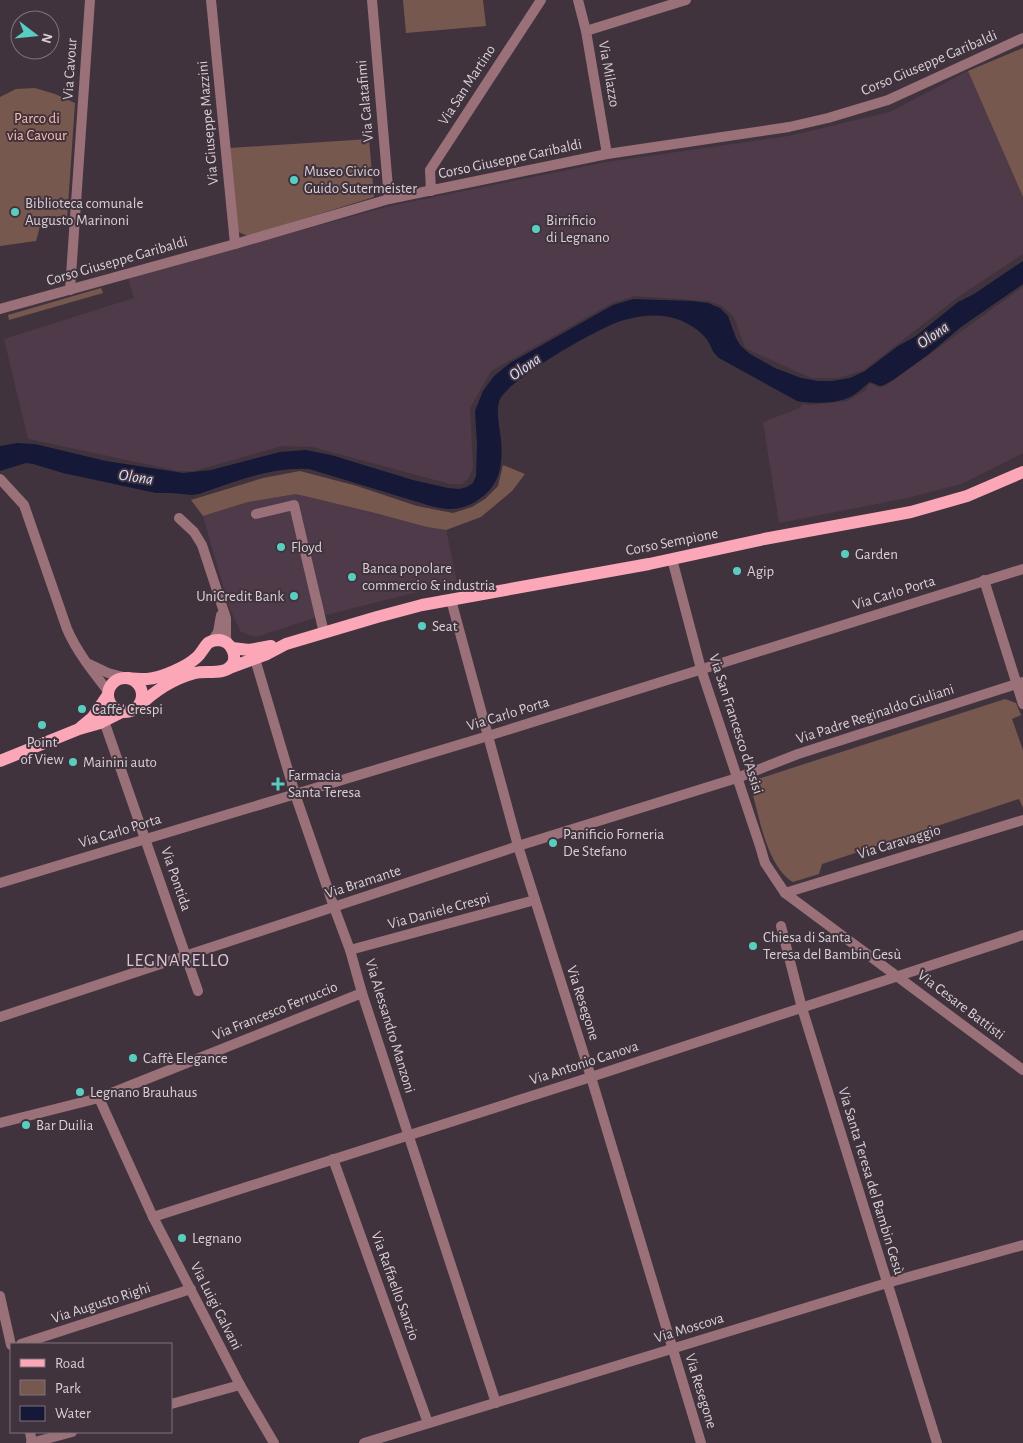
<svg xmlns="http://www.w3.org/2000/svg" width="1023" height="1443" viewBox="0 0 1023 1443" font-family="'Alegreya Sans',sans-serif">
  <style>
    .built { fill: #4f3a4a }
    .green { fill: #77584f }
    .water { fill: #151837 }
    .lines { fill: none; stroke-linecap: round; stroke-linejoin: round }
    .minor { stroke: #9a7079; stroke-width: 10 }
    .primary { stroke: #fba7b8; stroke-width: 12 }
    .poi-dot { fill: #58cec0; stroke: #41333d; stroke-width: 2 }
    .labels { text-anchor: middle; dominant-baseline: central; stroke-width: 4; stroke-linejoin: round; paint-order: stroke }
    .street-label { font-size: 15px; fill: #d9d0d6; stroke: #41333d }
    .park-label { font-size: 15px; fill: #f8bdad; stroke: #41333d }
    .poi-label { font-size: 15px; fill: #d9d0d6; stroke: #41333d; text-anchor: start }
    .water-label { font-size: 16px; font-style: italic; fill: #dbe1fb; stroke: #41333d }
    .quarter-label { font-size: 18px; letter-spacing: 1px; fill: #dac7d5; stroke: #41333d }
  </style>
  <rect width="100%" height="100%" fill="#41333d"/>
  <g class="built">
    <polygon points="968,71 1023,197 1023,254 958,297 864,370 839,378 811,378 745,348 734,317 722,306 709,301 635,296 612,303 491,371 470,408 473,467 469,478 462,484 450,484 313,447 282,446 194,471 179,471 28,439 4,339 134,298 128,278 390,206 607,162 789,136 890,112"/>
    <polygon points="1023,287 1023,453 961,484 907,498 779,523 763,422 800,408 802,404 810,405 848,401 866,390 869,384 872,384 877,387 882,387 887,385"/>
    <polygon points="296,494 375,513 427,527 446,530 457,582 314,618 256,637 241,632 229,607 203,516 248,502"/>
  </g>
  <g class="green">
    <polygon points="403,0 483,0 486,26 406,33"/>
    <polygon points="1023,48 1023,197 968,71"/>
    <polygon points="35,88 55,94 75,103 67,220 42,219 36,241 0,246 0,97 16,89"/>
    <polygon points="369,139 374,197 248,236 238,232 230,148"/>
    <polygon points="101,288 103,293 9,320 8,315"/>
    <polygon points="503,465 525,474 512,491 481,517 446,530 427,527 375,513 296,494 248,502 203,516 191,500 263,478 300,471 357,486 417,506 453,513 472,507 485,499 498,486"/>
    <path d="M 1005,699 L 1016,703 L 1021,715 L 1012,719 L 1023,750 L 1023,808 L 1019,799 L 822,864 L 819,874 L 793,882 C 767,866 760,819 752,792 L 758,779 Z"/>
  </g>
  <path class="water" d="M 1023,261 L 1023,284 L 961,327 L 929,354 L 893,380 L 884,385 L 880,386 L 870,382 C 864,386 859,392 852,396 C 838,404 812,404 797,401 L 719,358 C 712,352 713,350 709,343 C 704,333 690,324 680,320 C 661,313 642,315 624,320 C 599,327 511,378 500,399 C 495,411 500,428 501,440 C 503,467 500,487 475,502 C 468,506 459,509 450,509 C 444,509 437,507 431,506 L 309,469 C 273,466 233,482 199,494 L 192,495 L 172,493 L 156,493 L 63,473 L 33,464 L 26,463 L 0,471 L 0,446 L 17,443 L 35,444 L 106,461 L 183,473 L 211,470 L 280,452 L 306,450 L 331,455 L 413,480 L 448,488 L 459,489 L 467,487 L 473,483 L 476,476 L 477,445 L 475,411 L 483,391 L 494,376 L 510,363 L 613,305 L 633,299 L 692,301 L 708,303 L 720,308 L 728,316 L 736,338 L 740,345 L 750,354 L 775,368 L 801,378 L 818,381 L 832,381 L 850,378 L 865,371 L 898,346 L 916,336 L 958,302 L 974,294 Z"/>
  <g class="lines">
    <g class="minor">
      <polyline points="211,0 235,244"/>
      <polyline points="372,0 389,199"/>
      <polyline points="578,0 586,31 607,154"/>
      <polyline points="586,31 686,0"/>
      <polyline points="431,191 430,170 541,0"/>
      <polyline points="70,290 90,0"/>
      <polyline points="0,309 235,244 389,199 607,154 789,127 828,118 888,100 1023,38"/>
      <path d="M 0,479 L 24,505 L 67,629 C 77,652 93,672 108,691"/>
      <polyline points="256,514 294,505 324,633"/>
      <polyline points="179,518 194,532 202,545 226,618 226,638 228,644"/>
      <polyline points="672,559 701,669 760,846 765,863 785,893 1023,1070"/>
      <polyline points="984,580 1023,704"/>
      <polyline points="451,600 518,846 591,1077 701,1443"/>
      <polyline points="213,640 218,632 221,615"/>
      <polyline points="255,659 295,794 334,907 350,950 362,993 496,1403"/>
      <polyline points="89,664 108,673 127,678"/>
      <polyline points="104,721 198,991"/>
      <polyline points="0,883 488,736 1023,569"/>
      <polyline points="785,893 1023,820"/>
      <polyline points="781,926 802,1008 937,1443"/>
      <polyline points="350,950 535,900"/>
      <polyline points="0,1017 518,846 737,778 798,754 1023,682"/>
      <polyline points="99,1098 153,1217 240,1385 274,1443"/>
      <polyline points="0,1123 99,1098 362,993"/>
      <polyline points="333,1159 428,1423"/>
      <polyline points="153,1217 591,1077 1023,935"/>
      <polyline points="0,1296 11,1345"/>
      <polyline points="21,1344 191,1289"/>
      <polyline points="171,1404 240,1385"/>
      <polyline points="30,1432 32,1443"/>
      <polyline points="31,1443 72,1432"/>
      <polyline points="364,1443 887,1283 1023,1245"/>
    </g>
    <g class="primary">
      <polyline points="232,648 249,650 271,646"/>
      <polyline points="229,668 267,654 286,644 377,617 422,605 649,564 764,539 911,512 967,496 1023,472"/>
      <circle cx="125" cy="695" r="17"/>
      <path d="M 128,678 C 135,679 141,679 147,679 C 161,678 186,667 196,658 C 201,654 204,647 208,643 C 211,641 215,640 219,640 C 232,641 240,659 229,668 C 220,675 206,670 195,673 C 172,679 154,691 137,708"/>
      <polyline points="81,727 93,717 108,695"/>
      <polyline points="0,761 79,729 100,723 122,712"/>
    </g>
  </g>
  <g class="poi-dot">
    <circle cx="294" cy="180" r="5"/>
    <circle cx="15" cy="212" r="5"/>
    <circle cx="536" cy="229" r="5"/>
    <circle cx="281" cy="547" r="5"/>
    <circle cx="845" cy="554" r="5"/>
    <circle cx="737" cy="571" r="5"/>
    <circle cx="352" cy="577" r="5"/>
    <circle cx="294" cy="596" r="5"/>
    <circle cx="422" cy="626" r="5"/>
    <circle cx="82" cy="709" r="5"/>
    <circle cx="42" cy="725" r="5"/>
    <circle cx="73" cy="762" r="5"/>
    <path d="M275.5 776.5h5v5h5v5h-5v5h-5v-5h-5v-5h5z"/>
    <circle cx="553" cy="843" r="5"/>
    <circle cx="753" cy="946" r="5"/>
    <circle cx="133" cy="1058" r="5"/>
    <circle cx="80" cy="1092" r="5"/>
    <circle cx="26" cy="1125" r="5"/>
    <circle cx="182" cy="1238" r="5"/>
  </g>
  <g class="labels">
    <g class="street-label">
      <text transform="translate(929 63) rotate(-23)">Corso Giuseppe Garibaldi</text>
      <text transform="translate(70 69) rotate(-86)">Via Cavour</text>
      <text transform="translate(609 74) rotate(80)">Via Milazzo</text>
      <text transform="translate(467 85) rotate(-57)">Via San Martino</text>
      <text transform="translate(365 101) rotate(-95)">Via Calatafimi</text>
      <text transform="translate(208 123) rotate(-95)">Via Giuseppe Mazzini</text>
      <text transform="translate(510 159) rotate(-12)">Corso Giuseppe Garibaldi</text>
      <text transform="translate(117 261) rotate(-16)">Corso Giuseppe Garibaldi</text>
      <text transform="translate(672 542) rotate(-11)">Corso Sempione</text>
      <text transform="translate(894 593) rotate(-17)">Via Carlo Porta</text>
      <text transform="translate(508 714) rotate(-17)">Via Carlo Porta</text>
      <text transform="translate(875 714) rotate(-18)">Via Padre Reginaldo Giuliani</text>
      <text transform="translate(736 724) rotate(72)">Via San Francesco d'Assisi</text>
      <text transform="translate(120 831) rotate(-17)">Via Carlo Porta</text>
      <text transform="translate(899 842) rotate(-17)">Via Caravaggio</text>
      <text transform="translate(176 879) rotate(71)">Via Pontida</text>
      <text transform="translate(363 882) rotate(-18)">Via Bramante</text>
      <text transform="translate(439 911) rotate(-15)">Via Daniele Crespi</text>
      <text transform="translate(583 1003) rotate(72)">Via Resegone</text>
      <text transform="translate(961 1005) rotate(37)">Via Cesare Battisti</text>
      <text transform="translate(275 1011) rotate(-22)">Via Francesco Ferruccio</text>
      <text transform="translate(390 1026) rotate(73)">Via Alessandro Manzoni</text>
      <text transform="translate(584 1063) rotate(-18)">Via Antonio Canova</text>
      <text transform="translate(871 1181) rotate(73)">Via Santa Teresa del Bambin Gesù</text>
      <text transform="translate(395 1286) rotate(70)">Via Raffaello Sanzio</text>
      <text transform="translate(101 1303) rotate(-18)">Via Augusto Righi</text>
      <text transform="translate(216 1306) rotate(63)">Via Luigi Galvani</text>
      <text transform="translate(689 1328) rotate(-17)">Via Moscova</text>
      <text transform="translate(701 1391) rotate(73)">Via Resegone</text>
    </g>
    <g class="park-label">
      <text x="37" y="118">Parco di<tspan x="37" dy="17">via Cavour</tspan></text>
    </g>
    <g class="poi-label">
      <text x="304" y="171">Museo Civico<tspan x="304" dy="17">Guido Sutermeister</tspan></text>
      <text x="25" y="203">Biblioteca comunale<tspan x="25" dy="17">Augusto Marinoni</tspan></text>
      <text x="546" y="220">Birrificio<tspan x="546" dy="17">di Legnano</tspan></text>
      <text x="291" y="547">Floyd</text>
      <text x="855" y="554">Garden</text>
      <text x="362" y="568">Banca popolare<tspan x="362" dy="17">commercio &amp; industria</tspan></text>
      <text x="747" y="571">Agip</text>
      <text x="284" y="596" text-anchor="end">UniCredit Bank</text>
      <text x="432" y="626">Seat</text>
      <text x="92" y="709">Caffe' Crespi</text>
      <text x="42" y="742" text-anchor="middle">Point<tspan x="42" dy="17">of View</tspan></text>
      <text x="83" y="762">Mainini auto</text>
      <text x="288" y="775">Farmacia<tspan x="288" dy="17">Santa Teresa</tspan></text>
      <text x="563" y="834">Panificio Forneria<tspan x="563" dy="17">De Stefano</tspan></text>
      <text x="763" y="937">Chiesa di Santa<tspan x="763" dy="17">Teresa del Bambin Gesù</tspan></text>
      <text x="143" y="1058">Caffè Elegance</text>
      <text x="90" y="1092">Legnano Brauhaus</text>
      <text x="36" y="1125">Bar Duilia</text>
      <text x="192" y="1238">Legnano</text>
    </g>
    <g class="water-label">
      <text transform="translate(933 335) rotate(-35)">Olona</text>
      <text transform="translate(525 367) rotate(-35)">Olona</text>
      <text transform="translate(136 477) rotate(8)">Olona</text>
    </g>
    <g class="quarter-label">
      <text x="178" y="961">LEGNARELLO</text>
    </g>
  </g>
  <rect x="10" y="1343" width="162" height="90" fill="#41333d" stroke="#7e727a"/>
  <rect x="20" y="1359" width="25" height="8" fill="#fba7b8" stroke="#7e727a"/>
  <text x="55" y="1368" font-size="15" fill="#d9d0d6">Road</text>
  <rect x="20" y="1380" width="25" height="15" fill="#77584f" stroke="#7e727a"/>
  <text x="55" y="1393" font-size="15" fill="#d9d0d6">Park</text>
  <rect x="20" y="1406" width="25" height="15" fill="#151837" stroke="#7e727a"/>
  <text x="55" y="1418" font-size="15" fill="#d9d0d6">Water</text>
  <g transform="translate(35 35) rotate(106)"><circle r="24" fill="#41333d" stroke="#7e727a"/>
  <path d="M0-4L9 19L0 12L-9 19Z" fill="#58cec0"/>
  <text y="-8" font-size="14" font-weight="bold" text-anchor="middle" fill="#d9d0d6">N</text>
  </g>
</svg>
